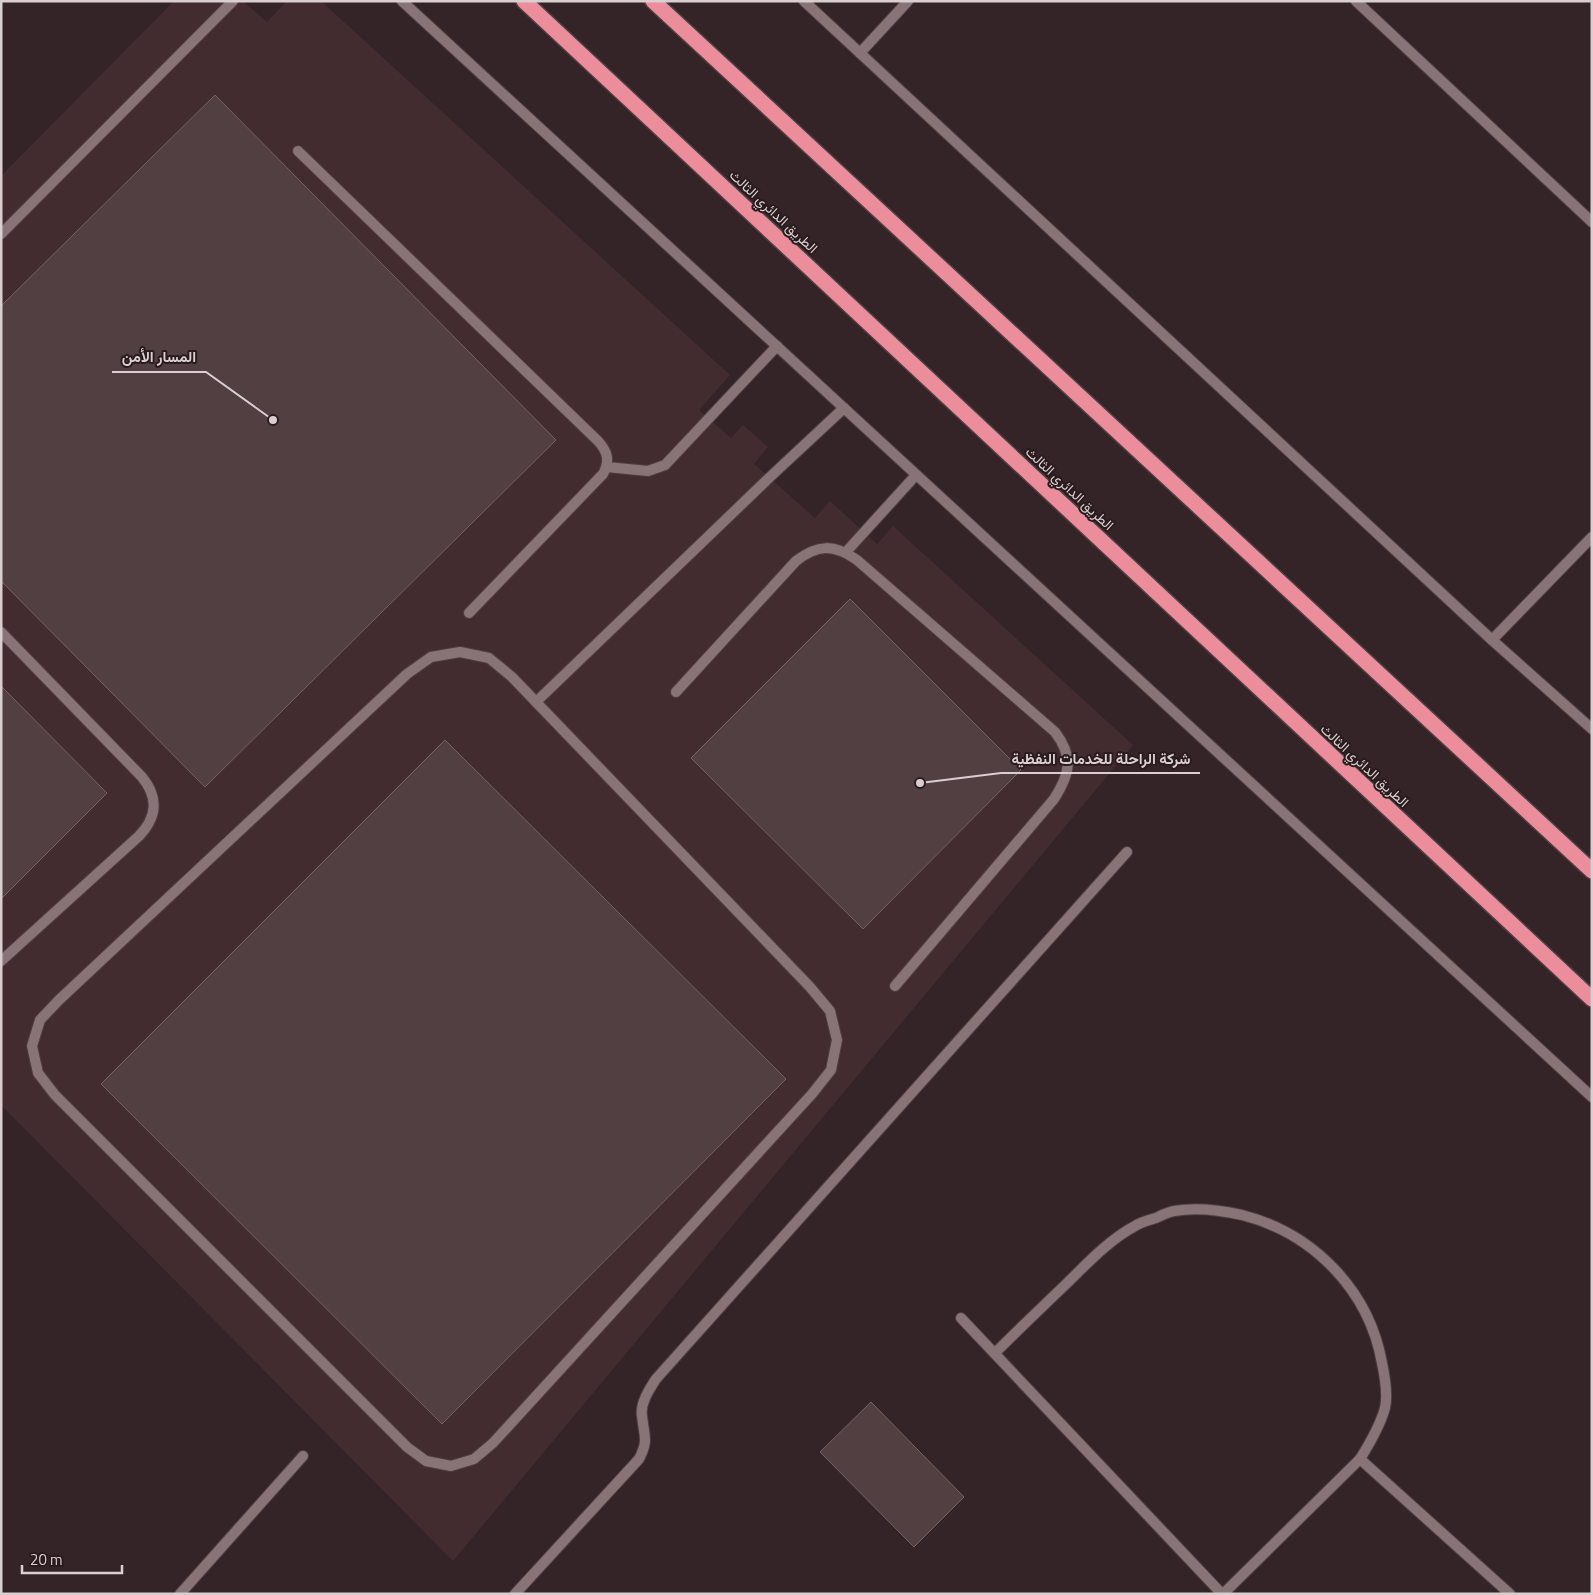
<svg xmlns="http://www.w3.org/2000/svg" width="1593" height="1595" viewBox="0 0 1593 1595" font-family="'Titillium Web',Vazirmatn,sans-serif">
  <style>
    .built { fill: #432c2f }
    .building { fill: #513f41; stroke: #746264 }
    .lines { fill: none; stroke-linecap: round; stroke-linejoin: round }
    .service-casing { stroke: #4d3f42; stroke-width: 12 }
    .minor-casing { stroke: #4d3f42; stroke-width: 12 }
    .tertiary-casing { stroke: #4d3f42; stroke-width: 12 }
    .motorway-casing { stroke: #4d3f42; stroke-width: 18 }
    .service { stroke: #887476; stroke-width: 10 }
    .minor { stroke: #887476; stroke-width: 10 }
    .tertiary { stroke: #887476; stroke-width: 10 }
    .motorway { stroke: #ec8d9c; stroke-width: 15 }
    .labels { text-anchor: middle; dominant-baseline: central; stroke-width: 4; stroke-linejoin: round; paint-order: stroke }
    .street-label { font-size: 14px; fill: #d9ced0; stroke: #2a1b1d }
    .leader { fill: none; stroke: #d9ced0; stroke-width: 2 }
    .callout-dot { fill: #d9ced0; stroke: #2a1b1d; stroke-width: 2 }
    .callout-label { font-size: 15px; text-anchor: middle; font-weight: bold; fill: #d9ced0; stroke: #2a1b1d; stroke-width: 4; stroke-linejoin: round; paint-order: stroke }
  </style>
  <rect width="100%" height="100%" fill="#342427"/>
  <polygon class="built" points="174,1 243,1 267,22 287,1 321,1 730,375 699,410 731,438 743,425 768,447 754,464 815,518 830,501 877,544 893,526 1133,745 453,1561 1,1105 1,176"/>
  <g class="building">
    <polygon points="215,95 556,440 205,787 1,581 1,306"/>
    <polygon points="850,599 1021,770 863,929 691,758"/>
    <polygon points="1,686 107,793 1,899"/>
    <polygon points="445,740 786,1079 442,1424 101,1084"/>
    <polygon points="871,1402 964,1497 914,1547 820,1452"/>
  </g>
  <g class="lines">
    <defs>
      <g id="service">
        <path d="M 298,151 L 598,441 C 608,452 610,461 603,474 L 469,613"/>
        <polyline points="1,234 233,1"/>
        <polyline points="607,467 648,471 665,465 777,346"/>
        <polyline points="846,552 916,475"/>
        <path d="M 1,632 L 142,777 C 159,798 157,817 139,836 L 1,961"/>
        <polygon points="460,652 489,658 512,677 536,702 810,987 830,1011 837,1040 831,1070 812,1094 493,1443 474,1459 451,1466 426,1461 407,1447 55,1095 38,1073 32,1046 40,1020 59,1000 407,674 431,657"/>
        <path d="M 676,692 L 796,561 C 818,544 834,544 857,560 L 1055,732 C 1074,757 1070,774 1054,799 L 895,986"/>
        <polyline points="536,702 770,477 844,408"/>
        <polyline points="961,1318 1222,1594"/>
        <path d="M 995,1353 C 1017,1331 1040,1309 1063,1287 C 1085,1266 1107,1241 1135,1226 C 1141,1222 1149,1220 1156,1218 C 1162,1215 1168,1212 1174,1211 C 1196,1207 1220,1210 1242,1215 C 1313,1233 1369,1290 1382,1363 C 1385,1377 1388,1394 1385,1408 C 1380,1426 1370,1443 1360,1459 L 1223,1594"/>
        <polyline points="1360,1459 1510,1594"/>
        <polyline points="180,1594 303,1456"/>
        <path d="M 515,1594 L 639,1459 C 649,1440 644,1436 642,1416 C 640,1403 649,1390 656,1379 L 1127,852"/>
      </g>
      <g id="minor">
        <polyline points="402,1 1592,1097"/>
        <polyline points="1356,1 1592,222"/>
        <polyline points="860,53 908,1"/>
        <polyline points="1492,640 1592,537"/>
      </g>
      <polyline id="tertiary" points="804,1 1492,640 1592,729"/>
      <g id="motorway">
        <polyline points="524,1 1592,999"/>
        <polyline points="653,1 1592,871"/>
      </g>
    </defs>
    <use href="#service" class="service-casing"/>
    <use href="#minor" class="minor-casing"/>
    <use href="#tertiary" class="tertiary-casing"/>
    <use href="#motorway" class="motorway-casing"/>
    <use href="#service" class="service"/>
    <use href="#minor" class="minor"/>
    <use href="#tertiary" class="tertiary"/>
    <use href="#motorway" class="motorway"/>
  </g>
  <g class="labels">
    <g class="street-label">
      <text transform="translate(774 211) rotate(43)">الطريق الدائري الثالث</text>
      <text transform="translate(1070 488) rotate(43)">الطريق الدائري الثالث</text>
      <text transform="translate(1365 765) rotate(43)">الطريق الدائري الثالث</text>
    </g>
  </g>
  <path class="leader" d="M273 420L206 372H112M920 783L1001 773H1200"/>
  <g class="callout-dot">
    <circle cx="273" cy="420" r="5"/>
    <circle cx="920" cy="783" r="5"/>
  </g>
  <g class="callout-label">
    <text x="159" y="362">المسار الأمن</text>
    <text x="1101" y="764">شركة الراحلة للخدمات النفظية</text>
  </g>
  <rect width="1593" height="1595" fill="none" stroke="#d9ced0" stroke-width="5"/>
  <path d="M22 1565v8h100v-8" fill="none" stroke="#d9ced0" stroke-width="2.5"/>
  <text x="30" y="1565" font-size="15" fill="#d9ced0" stroke="#2a1b1d" stroke-width="4" paint-order="stroke">20 m</text>
</svg>
